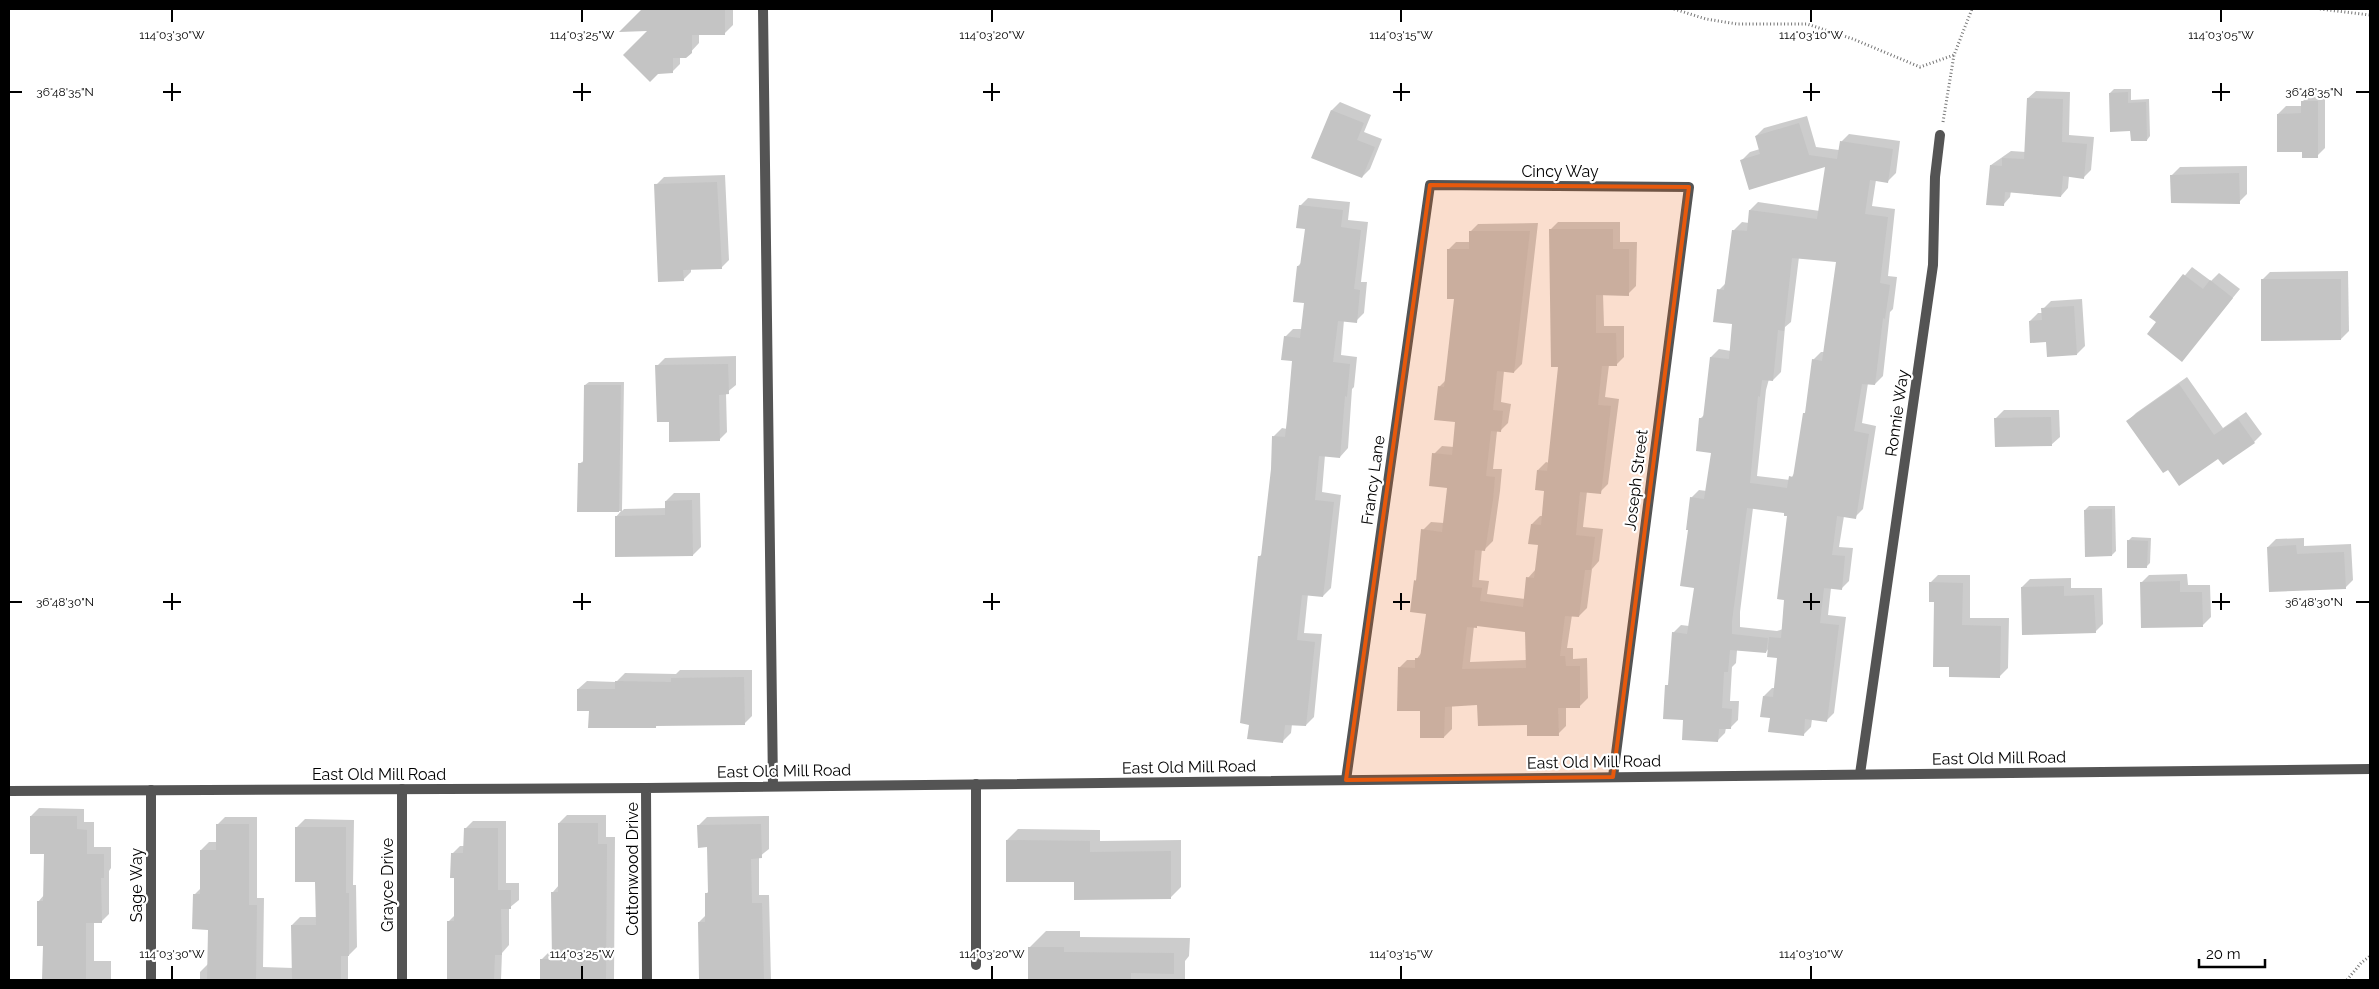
<svg xmlns="http://www.w3.org/2000/svg" width="2379" height="989" viewBox="0 0 2379 989" font-family="Raleway,sans-serif">
  <style>
    .shadow { fill: #0003; fill-rule: evenodd }
    .building { fill: #c4c4c4; fill-rule: evenodd }
    .lines { fill: none; stroke-linecap: round; stroke-linejoin: round }
    .path { stroke: #767676; stroke-width: 3; stroke-dasharray: 1 2.5; stroke-linecap: butt }
    .service { stroke: #545454; stroke-width: 10 }
    .minor { stroke: #545454; stroke-width: 10 }
    .tertiary { stroke: #545454; stroke-width: 10 }
    .marked { fill: #e8590c; fill-opacity: 0.2; stroke: #e8590c; stroke-width: 4; stroke-linejoin: round }
    .ticks { fill: none; stroke: #000; stroke-width: 2 }
    .labels { text-anchor: middle; dominant-baseline: central; stroke-width: 4.5; stroke-linejoin: round; paint-order: stroke }
    .street-label { font-size: 16px; fill: #000; stroke: #fff }
    .ticks-label { font-size: 12px; text-anchor: middle; fill: #000; stroke: #fff; stroke-width: 4.5; stroke-linejoin: round; paint-order: stroke }
  </style>
  <rect width="100%" height="100%" fill="#fff"/>
  <g class="shadow">
    <polygon points="644,9 733,9 733,25 725,33 699,34 699,43 686,57 680,57 680,64 672,72 650,30 622,30"/>
    <polygon points="2114,89 2131,89 2131,100 2149,99 2150,136 2147,140 2131,130 2110,93"/>
    <polygon points="2036,91 2070,92 2069,135 2094,137 2091,170 2084,177 2069,176 2068,188 2061,196 2011,191 2010,197 2003,205 1991,165 2011,151 2026,152 2028,98"/>
    <polygon points="2310,94 2325,94 2325,148 2317,156 2303,151 2278,114 2286,106 2302,106 2302,102"/>
    <polygon points="1340,102 1371,115 1364,132 1382,139 1370,169 1362,177 1313,157 1332,110"/>
    <path d="M 1807,116 L 1816,147 L 1839,150 L 1841,142 L 1849,134 L 1900,141 L 1896,173 L 1888,181 L 1876,180 L 1872,206 L 1895,209 L 1888,276 L 1897,277 L 1893,309 L 1890,312 L 1883,376 L 1875,384 L 1868,383 L 1862,423 L 1876,426 L 1863,509 L 1855,517 L 1844,516 L 1839,547 L 1853,548 L 1849,581 L 1841,589 L 1831,588 L 1828,615 L 1846,617 L 1834,713 L 1826,721 L 1812,719 L 1811,727 L 1803,735 L 1771,717 L 1764,696 L 1772,688 L 1775,688 L 1778,657 L 1769,648 L 1766,652 L 1737,650 L 1736,663 L 1732,667 L 1730,701 L 1739,701 L 1738,720 L 1730,728 L 1726,728 L 1725,733 L 1717,741 L 1685,719 L 1673,633 L 1681,625 L 1689,626 L 1695,587 L 1689,529 L 1691,498 L 1699,490 L 1707,491 L 1712,452 L 1701,418 L 1705,414 L 1711,357 L 1719,349 L 1731,351 L 1733,323 L 1719,290 L 1727,282 L 1734,230 L 1742,222 L 1749,223 L 1750,210 L 1758,202 L 1820,211 L 1826,166 L 1742,160 L 1750,152 L 1760,149 L 1756,136 L 1764,128 ZM 1799,257 L 1838,261 L 1825,352 L 1821,352 L 1813,360 L 1807,411 L 1795,472 L 1790,480 L 1757,476 L 1766,390 L 1769,379 L 1773,380 L 1781,372 L 1785,327 L 1791,322 ZM 1753,508 L 1785,512 L 1788,515 L 1783,629 L 1777,631 L 1740,627 L 1740,612 Z"/>
    <polygon points="2247,166 2247,194 2239,202 2172,175 2180,167"/>
    <polygon points="725,175 729,260 721,268 691,269 691,272 683,280 656,185 664,177"/>
    <polygon points="1308,198 1350,202 1348,220 1368,222 1361,282 1367,282 1364,313 1356,321 1344,320 1341,355 1357,357 1354,387 1352,389 1348,448 1340,457 1325,455 1322,492 1341,495 1331,588 1323,596 1308,594 1304,633 1322,634 1314,717 1306,725 1292,724 1291,733 1283,741 1259,557 1263,553 1272,469 1274,436 1282,428 1287,429 1294,360 1285,337 1293,329 1303,329 1305,302 1298,266 1302,262 1306,228 1300,206"/>
    <path d="M 1558,222 L 1620,222 L 1620,242 L 1637,242 L 1636,286 L 1628,294 L 1603,294 L 1604,326 L 1624,326 L 1624,357 L 1616,365 L 1609,365 L 1605,397 L 1619,399 L 1608,484 L 1600,492 L 1587,491 L 1583,527 L 1603,529 L 1599,561 L 1592,569 L 1587,608 L 1579,616 L 1572,615 L 1567,648 L 1573,648 L 1573,659 L 1587,658 L 1588,698 L 1580,706 L 1566,707 L 1566,726 L 1558,734 L 1478,704 L 1452,705 L 1452,729 L 1444,737 L 1421,710 L 1399,668 L 1407,660 L 1416,660 L 1422,652 L 1427,613 L 1415,581 L 1418,578 L 1423,530 L 1431,522 L 1444,523 L 1448,487 L 1434,454 L 1442,446 L 1454,447 L 1457,421 L 1439,387 L 1446,380 L 1455,298 L 1448,250 L 1456,242 L 1470,242 L 1470,232 L 1478,224 L 1538,223 L 1522,364 L 1514,372 L 1504,371 L 1501,402 L 1511,404 L 1508,423 L 1500,431 L 1497,431 L 1493,469 L 1502,469 L 1500,491 L 1493,541 L 1485,549 L 1482,549 L 1479,580 L 1489,581 L 1487,594 L 1525,599 L 1528,578 L 1536,569 L 1539,544 L 1530,543 L 1532,524 L 1540,516 L 1543,516 L 1546,490 L 1538,470 L 1546,462 L 1549,463 L 1560,365 L 1550,230 ZM 1479,625 L 1526,631 L 1527,660 L 1470,662 L 1474,626 Z"/>
    <polygon points="2192,267 2211,281 2219,273 2240,289 2182,360 2158,322 2151,316"/>
    <polygon points="2348,271 2349,331 2341,339 2262,280 2270,272"/>
    <polygon points="2082,299 2085,346 2077,354 2030,321 2038,313 2043,313 2043,309 2051,301"/>
    <polygon points="736,356 736,385 726,393 727,432 719,440 657,366 665,358"/>
    <polygon points="2187,377 2223,428 2246,412 2262,434 2254,442 2219,457 2168,468 2128,421 2136,413"/>
    <polygon points="589,382 624,382 622,511 624,509 667,508 666,501 674,493 700,493 701,547 693,555 616,517 621,511 578,511 579,464 585,460 585,385"/>
    <polygon points="2004,410 2059,410 2060,437 2051,445 1996,418"/>
    <polygon points="2089,506 2115,506 2116,551 2112,555 2085,510"/>
    <polygon points="2132,537 2151,538 2150,563 2146,567 2128,541"/>
    <polygon points="2304,538 2304,546 2351,544 2353,580 2345,588 2268,547 2276,539"/>
    <polygon points="2187,574 2188,585 2210,585 2211,617 2203,625 2141,583 2149,575"/>
    <polygon points="1938,575 1970,575 1970,618 2009,618 2008,668 2000,676 1951,665 1930,583"/>
    <polygon points="2071,578 2071,588 2102,588 2103,624 2095,632 2022,587 2030,579"/>
    <polygon points="680,670 752,670 752,716 744,724 658,725 655,727 590,710 578,689 587,681 616,682 625,673 676,674"/>
    <polygon points="39,808 84,809 84,822 94,822 94,847 111,847 111,868 109,871 109,914 101,922 94,922 94,961 111,961 111,980 43,980 44,945 38,902 44,895 45,853 31,816"/>
    <polygon points="567,815 606,815 606,837 615,837 614,980 541,980 541,960 549,952 553,952 553,892 559,885 559,823"/>
    <polygon points="769,816 769,849 759,857 759,895 769,895 771,980 701,980 699,922 706,915 706,894 709,891 709,846 699,825 707,817"/>
    <polygon points="225,817 257,817 257,898 264,898 263,967 293,968 292,925 300,917 317,917 316,881 297,827 305,819 354,820 353,885 356,885 357,947 348,956 348,980 200,980 200,972 208,964 209,928 194,895 201,888 201,850 209,842 217,842 217,825"/>
    <polygon points="473,821 506,821 506,883 519,883 519,900 509,908 509,945 502,953 501,980 448,980 449,921 456,914 455,876 452,854 460,846 465,846 465,829"/>
    <polygon points="1018,829 1100,830 1100,841 1181,840 1181,887 1170,898 1076,881 1007,840"/>
    <polygon points="1046,931 1080,931 1080,937 1190,938 1189,956 1185,961 1185,980 1029,980 1030,947"/>
  </g>
  <g class="building">
    <polygon points="642,9 725,9 725,35 692,35 692,53 686,58 673,58 673,73 658,74 650,82 623,55 647,31 619,32"/>
    <polygon points="2128,92 2128,103 2146,102 2147,141 2131,141 2130,131 2110,132 2109,93"/>
    <polygon points="2027,98 2063,99 2062,142 2087,144 2084,179 2063,176 2061,197 2005,192 2004,206 1986,205 1990,165 2002,166 2002,158 2024,159"/>
    <polygon points="2301,101 2318,101 2318,158 2302,158 2302,152 2277,152 2277,114 2301,113"/>
    <polygon points="1331,110 1364,123 1357,140 1375,147 1362,178 1311,158"/>
    <path d="M 1799,123 L 1809,155 L 1837,159 L 1840,141 L 1893,149 L 1888,183 L 1870,180 L 1865,214 L 1888,217 L 1880,283 L 1890,285 L 1885,319 L 1883,318 L 1875,385 L 1862,384 L 1854,431 L 1869,434 L 1856,519 L 1837,516 L 1832,555 L 1845,556 L 1842,590 L 1824,588 L 1820,623 L 1839,625 L 1827,722 L 1805,719 L 1804,736 L 1768,732 L 1770,718 L 1760,717 L 1763,696 L 1773,697 L 1777,658 L 1767,657 L 1769,637 L 1781,638 L 1784,600 L 1777,599 L 1787,516 L 1784,516 L 1784,513 L 1747,508 L 1732,621 L 1732,634 L 1768,638 L 1766,653 L 1730,650 L 1728,672 L 1724,672 L 1722,708 L 1732,709 L 1731,729 L 1719,729 L 1718,742 L 1682,740 L 1683,720 L 1663,719 L 1665,685 L 1668,685 L 1672,632 L 1687,634 L 1694,588 L 1680,586 L 1688,530 L 1686,530 L 1690,497 L 1704,499 L 1711,453 L 1696,451 L 1699,418 L 1703,418 L 1710,357 L 1729,359 L 1732,324 L 1713,322 L 1717,289 L 1724,290 L 1732,230 L 1747,231 L 1749,210 L 1817,219 L 1825,167 L 1749,190 L 1740,160 L 1760,154 L 1755,136 ZM 1792,258 L 1836,262 L 1822,361 L 1812,359 L 1805,413 L 1803,413 L 1793,477 L 1789,476 L 1787,488 L 1750,483 L 1758,396 L 1760,397 L 1762,380 L 1773,381 L 1778,330 L 1784,331 Z"/>
    <polygon points="2239,173 2240,204 2171,203 2170,175"/>
    <polygon points="717,182 722,269 683,270 684,281 658,282 654,184"/>
    <polygon points="1299,205 1343,210 1341,227 1361,230 1354,289 1360,290 1357,323 1338,321 1333,362 1350,364 1347,397 1345,396 1340,458 1319,456 1315,500 1334,502 1323,597 1302,595 1297,640 1315,642 1306,726 1285,725 1283,743 1247,739 1249,725 1240,723 1258,556 1261,556 1271,469 1272,436 1285,437 1287,419 1292,361 1281,360 1284,336 1300,338 1304,303 1293,302 1297,266 1300,266 1305,229 1296,228"/>
    <path d="M 1549,229 L 1613,229 L 1613,249 L 1629,249 L 1629,296 L 1596,295 L 1596,333 L 1616,333 L 1617,366 L 1602,366 L 1598,405 L 1611,406 L 1601,494 L 1580,492 L 1576,535 L 1595,537 L 1591,570 L 1585,570 L 1579,617 L 1565,616 L 1560,656 L 1565,656 L 1566,666 L 1580,666 L 1580,708 L 1558,708 L 1559,736 L 1527,736 L 1527,725 L 1478,726 L 1477,705 L 1445,707 L 1444,738 L 1420,738 L 1420,711 L 1397,711 L 1398,667 L 1415,668 L 1415,658 L 1420,658 L 1426,614 L 1410,612 L 1414,580 L 1416,581 L 1421,529 L 1442,532 L 1447,488 L 1429,486 L 1432,453 L 1452,455 L 1455,422 L 1434,420 L 1438,386 L 1444,387 L 1454,299 L 1447,299 L 1447,249 L 1469,249 L 1469,231 L 1530,231 L 1514,373 L 1497,371 L 1493,410 L 1503,411 L 1501,432 L 1491,431 L 1486,476 L 1495,477 L 1493,500 L 1485,551 L 1475,550 L 1472,587 L 1482,588 L 1480,601 L 1523,607 L 1526,577 L 1534,578 L 1538,545 L 1528,544 L 1531,524 L 1541,525 L 1544,491 L 1535,490 L 1537,470 L 1547,471 L 1558,367 L 1551,367 ZM 1477,626 L 1525,632 L 1526,668 L 1462,669 L 1467,627 L 1477,628 Z"/>
    <polygon points="2183,274 2203,289 2210,280 2233,298 2182,362 2147,334 2156,322 2149,317"/>
    <polygon points="2261,279 2341,279 2341,340 2261,341"/>
    <polygon points="2074,306 2077,355 2047,357 2046,342 2030,343 2029,321 2042,320 2041,308"/>
    <polygon points="728,364 729,394 719,395 720,441 669,442 669,422 657,422 655,365"/>
    <polygon points="2179,384 2214,435 2238,419 2255,443 2223,465 2218,459 2179,486 2168,470 2163,473 2126,421"/>
    <polygon points="584,385 621,385 619,512 577,512 578,463 583,463"/>
    <polygon points="2051,417 2052,446 1995,447 1994,418"/>
    <polygon points="692,500 693,556 615,557 615,516 665,515 665,501"/>
    <polygon points="2112,509 2112,556 2085,557 2084,510"/>
    <polygon points="2127,540 2148,541 2147,568 2127,568"/>
    <polygon points="2296,545 2297,554 2344,552 2346,589 2269,592 2267,547"/>
    <polygon points="2180,581 2180,592 2202,592 2203,627 2141,628 2140,582"/>
    <polygon points="1929,582 1963,583 1962,625 2001,626 2000,678 1949,677 1949,667 1933,667 1934,602 1929,602"/>
    <polygon points="2064,586 2064,596 2094,595 2096,633 2022,635 2021,587"/>
    <polygon points="744,677 745,725 656,726 656,728 588,728 589,711 577,711 577,689 615,689 615,681 671,682 671,678"/>
    <polygon points="30,816 77,816 77,829 87,830 87,854 104,854 104,878 101,878 102,923 86,923 86,980 42,980 43,946 37,946 37,901 43,901 44,854 30,854"/>
    <polygon points="558,823 598,823 598,844 607,844 606,980 540,980 540,959 552,959 551,892 558,892"/>
    <polygon points="216,824 249,824 249,905 257,905 256,980 207,980 208,930 192,929 193,894 200,894 200,850 216,850"/>
    <polygon points="761,824 762,858 751,859 752,903 762,903 764,980 699,980 698,922 705,922 705,893 708,893 707,847 698,848 697,825"/>
    <polygon points="295,827 346,827 346,893 349,893 349,956 341,956 341,980 292,980 291,925 316,925 315,882 295,882"/>
    <polygon points="464,828 498,828 498,890 511,890 511,909 501,909 502,955 495,955 494,980 447,980 447,921 454,921 454,878 450,878 451,853 463,853"/>
    <polygon points="1006,840 1090,841 1090,852 1171,851 1171,899 1074,900 1074,882 1006,882"/>
    <polygon points="1028,947 1064,947 1064,952 1174,953 1174,974 1131,973 1131,980 1028,980"/>
  </g>
  <g class="lines">
    <g class="path">
      <polyline points="1674,9 1706,19 1737,24 1807,24 1853,39 1920,67 1954,55 1972,9"/>
      <polyline points="2320,9 2370,15"/>
      <polyline points="1943,122 1954,55"/>
      <polyline points="2347,980 2361,963 2370,956"/>
    </g>
    <g class="service">
      <polyline points="763,9 773,786"/>
      <polyline points="976,784 976,965"/>
    </g>
    <g class="minor">
      <polyline points="1860,774 1933,265 1935,177 1940,135"/>
      <polyline points="1346,780 1430,185 1689,187 1613,777"/>
      <polyline points="151,980 151,790"/>
      <polyline points="402,980 402,789"/>
      <polyline points="647,980 646,788 2370,769"/>
    </g>
    <polyline class="tertiary" points="9,791 646,788"/>
  </g>
  <path class="marked" d="M 1430,185 L 1689,187 L 1613,777 L 1346,780 Z"/>
  <path class="ticks" d="M 172,10 L 172,22M 582,10 L 582,22M 992,10 L 992,22M 1401,10 L 1401,22M 1811,10 L 1811,22M 2221,10 L 2221,22M 172,83 L 172,101M 582,83 L 582,101M 992,83 L 992,101M 1401,83 L 1401,101M 1811,83 L 1811,101M 2221,83 L 2221,101M 10,92 L 22,92M 163,92 L 181,92M 573,92 L 591,92M 983,92 L 1000,92M 1393,92 L 1410,92M 1803,92 L 1820,92M 2212,92 L 2230,92M 2356,92 L 2369,92M 172,593 L 172,610M 582,593 L 582,610M 992,593 L 992,610M 1401,593 L 1401,610M 1811,593 L 1811,610M 2221,593 L 2221,610M 10,602 L 22,602M 163,602 L 181,602M 573,602 L 591,602M 983,602 L 1000,602M 1393,602 L 1410,602M 1803,602 L 1820,602M 2212,602 L 2230,602M 2356,602 L 2369,602M 172,966 L 172,979M 582,966 L 582,979M 992,966 L 992,979M 1401,966 L 1401,979M 1811,966 L 1811,979"/>
  <g class="labels">
    <g class="street-label">
      <text x="1560" y="171">Cincy Way</text>
      <text transform="translate(1897 413) rotate(-82)">Ronnie Way</text>
      <text transform="translate(1373 480) rotate(-82)">Francy Lane</text>
      <text transform="translate(1636 480) rotate(-83)">Joseph Street</text>
      <text transform="translate(1999 758) rotate(-1)">East Old Mill Road</text>
      <text transform="translate(1594 762) rotate(-1)">East Old Mill Road</text>
      <text transform="translate(1189 767) rotate(-1)">East Old Mill Road</text>
      <text transform="translate(784 771) rotate(-1)">East Old Mill Road</text>
      <text x="379" y="774">East Old Mill Road</text>
      <text transform="translate(632 869) rotate(-90)">Cottonwood Drive</text>
      <text transform="translate(136 885) rotate(-90)">Sage Way</text>
      <text transform="translate(387 885) rotate(-90)">Grayce Drive</text>
    </g>
  </g>
  <g class="ticks-label">
    <text x="172" y="39">114°03'30"W</text>
    <text x="582" y="39">114°03'25"W</text>
    <text x="992" y="39">114°03'20"W</text>
    <text x="1401" y="39">114°03'15"W</text>
    <text x="1811" y="39">114°03'10"W</text>
    <text x="2221" y="39">114°03'05"W</text>
    <text x="65" y="96">36°48'35"N</text>
    <text x="2314" y="96">36°48'35"N</text>
    <text x="65" y="606">36°48'30"N</text>
    <text x="2314" y="606">36°48'30"N</text>
    <text x="172" y="958">114°03'30"W</text>
    <text x="582" y="958">114°03'25"W</text>
    <text x="992" y="958">114°03'20"W</text>
    <text x="1401" y="958">114°03'15"W</text>
    <text x="1811" y="958">114°03'10"W</text>
  </g>
  <rect width="2379" height="989" fill="none" stroke="#000000" stroke-width="20"/>
  <path d="M2199 959v8h66v-8" fill="none" stroke="#000000" stroke-width="2.5"/>
  <text x="2206" y="959" font-size="15" fill="#000000" stroke="#ffffff" stroke-width="4" paint-order="stroke">20 m</text>
</svg>
